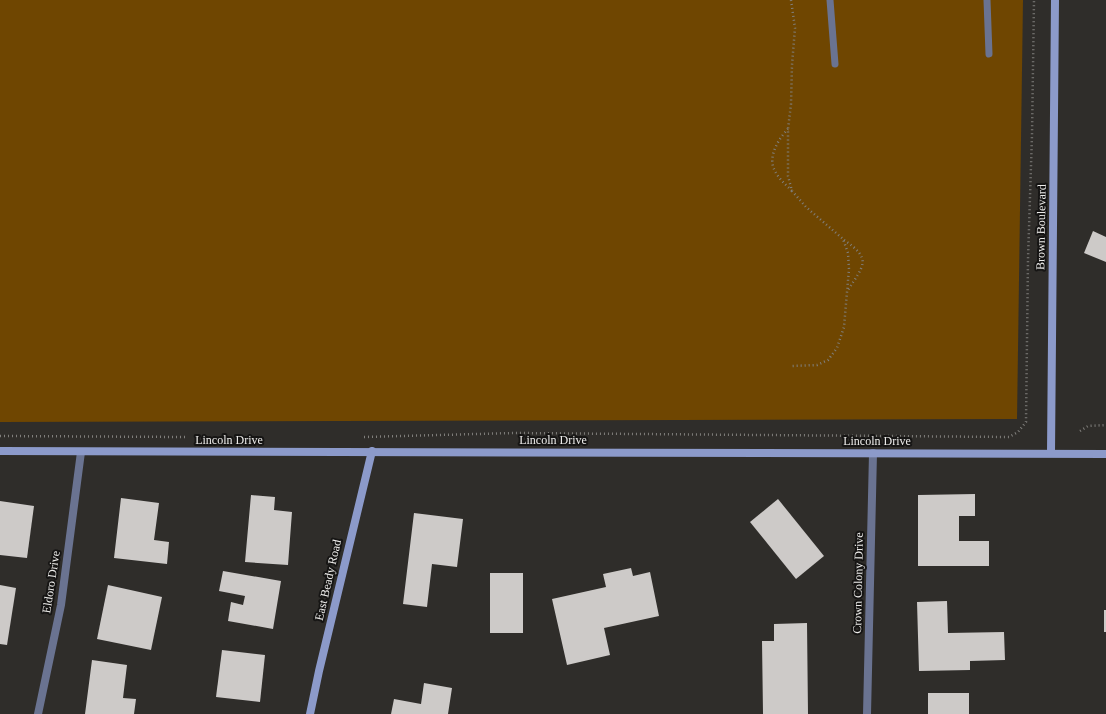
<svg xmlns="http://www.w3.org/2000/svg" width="1106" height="714" viewBox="0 0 1106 714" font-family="'Times New Roman',serif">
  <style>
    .green { fill: #6f4601 }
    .building { fill: #cdcac8 }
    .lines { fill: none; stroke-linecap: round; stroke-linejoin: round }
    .path { stroke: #807f7c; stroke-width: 2.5; stroke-dasharray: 1 3; stroke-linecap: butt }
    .lane { stroke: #6a7391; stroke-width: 7 }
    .street { stroke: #6a7391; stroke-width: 8 }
    .secondary { stroke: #8c9aca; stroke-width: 8 }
    .labels { text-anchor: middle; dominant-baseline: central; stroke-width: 4; stroke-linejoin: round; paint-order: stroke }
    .street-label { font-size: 12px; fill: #eeedeb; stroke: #161514 }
  </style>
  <rect width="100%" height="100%" fill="#2f2d2a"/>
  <polygon class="green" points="0,0 1023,0 1017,419 0,422"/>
  <g class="building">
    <polygon points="1093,231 1106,237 1106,262 1084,253"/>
    <polygon points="975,494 975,516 959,516 959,541 989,541 989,566 918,566 918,495"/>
    <polygon points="251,495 275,497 274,510 292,512 288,565 245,562"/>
    <polygon points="121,498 159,503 154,540 169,542 167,564 114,558"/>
    <polygon points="778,499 824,556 796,579 750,522"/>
    <polygon points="0,501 34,506 27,558 0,555"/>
    <polygon points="414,513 463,519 457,567 432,564 427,607 403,604"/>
    <polygon points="631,568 633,576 650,572 659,616 604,628 610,655 567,665 552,599 606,587 603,574"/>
    <polygon points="223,571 281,581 273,629 228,621 231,602 243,605 245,596 219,591"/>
    <rect x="490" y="573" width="33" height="60"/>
    <polygon points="0,585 16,588 7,645 0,644"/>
    <polygon points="108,585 162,597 151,650 97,639"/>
    <polygon points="947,601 948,633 1004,632 1005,660 970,661 970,670 919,671 917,602"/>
    <rect x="1104" y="610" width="2" height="22"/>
    <polygon points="807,623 808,714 763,714 762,641 774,641 774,624"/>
    <polygon points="222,650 265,655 260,702 216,697"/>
    <polygon points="92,660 127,665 123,698 136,699 134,714 85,714"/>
    <polygon points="424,683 452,688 448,714 391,714 394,699 421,704"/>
    <rect x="928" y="693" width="41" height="21"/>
  </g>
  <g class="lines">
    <g class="path">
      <polyline points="791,0 795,28 792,65 791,104 788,129 788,176 792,191 806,207 843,239 848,253 849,269 844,327 837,348 828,360 817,365 792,366"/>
      <path d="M 788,129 C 779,138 768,156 774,169 C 778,178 785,184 792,191"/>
      <path d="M 844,240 C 872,259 864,265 848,290"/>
      <polyline points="1080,431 1088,426 1106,425"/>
      <polyline points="0,436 187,437"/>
      <polyline points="364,437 514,433 1009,437 1018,432 1026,422 1028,259 1032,135 1034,0"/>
    </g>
    <g class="lane">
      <polyline points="830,0 835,64"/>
      <polyline points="987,0 989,54"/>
    </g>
    <g class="street">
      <polyline points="38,714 61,605 81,452"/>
      <polyline points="867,714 873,453"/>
    </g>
    <g class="secondary">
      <polyline points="0,451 1106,454"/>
      <polyline points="1051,453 1055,0"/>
      <polyline points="310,714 319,671 372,451"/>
    </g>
  </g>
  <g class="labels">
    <g class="street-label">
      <text transform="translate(1041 227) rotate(-89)">Brown Boulevard</text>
      <text x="229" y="440">Lincoln Drive</text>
      <text x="553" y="440">Lincoln Drive</text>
      <text x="877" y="441">Lincoln Drive</text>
      <text transform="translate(328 580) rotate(-77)">East Beady Road</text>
      <text transform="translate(51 582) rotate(-81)">Eldoro Drive</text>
      <text transform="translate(858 583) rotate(-89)">Crown Colony Drive</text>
    </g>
  </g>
</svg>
